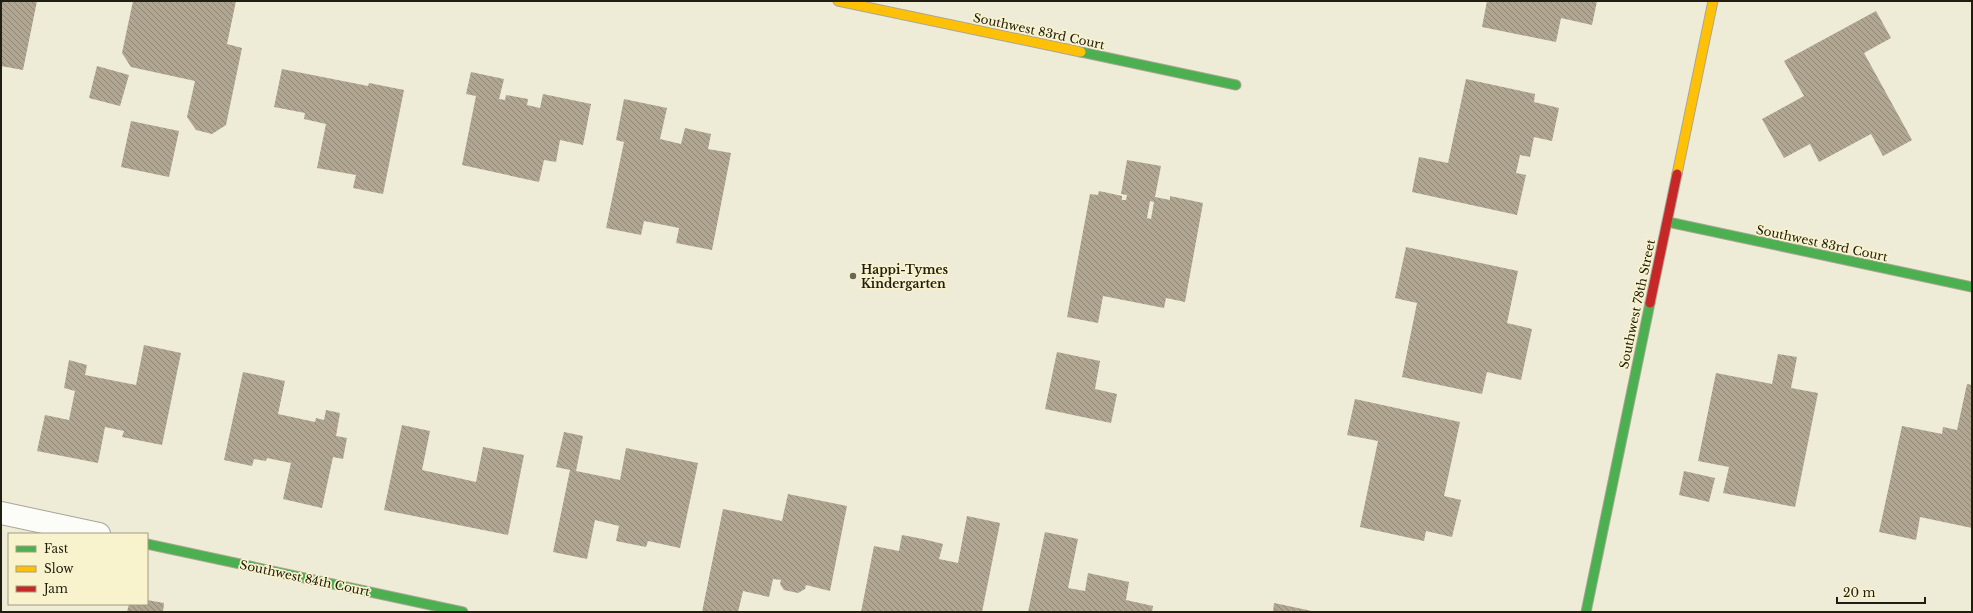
<svg xmlns="http://www.w3.org/2000/svg" width="1973" height="613" viewBox="0 0 1973 613" font-family="'Libre Baskerville',serif">
  <style>
    .building { fill: url(#building-back-hatch); fill-rule: evenodd }
    .lines { fill: none; stroke-linecap: round; stroke-linejoin: round }
    .street-casing { stroke: #a9a697; stroke-width: 24 }
    .fast-casing { stroke: #a9a697; stroke-width: 11 }
    .slow-casing { stroke: #a9a697; stroke-width: 11 }
    .jam-casing { stroke: #a9a697; stroke-width: 11 }
    .street { stroke: #fcfcf9; stroke-width: 22 }
    .fast { stroke: #4caf50; stroke-width: 9 }
    .slow { stroke: #ffc107; stroke-width: 9 }
    .jam { stroke: #c62828; stroke-width: 9 }
    .poi-dot { fill: #686656; stroke: #f8f2cd; stroke-width: 1.5 }
    .labels { text-anchor: middle; dominant-baseline: central; stroke-width: 3.5; stroke-linejoin: round; paint-order: stroke }
    .street-label { font-size: 12px; fill: #201e10; stroke: #f8f2cd }
    .poi-label { font-size: 12px; font-weight: bold; fill: #201e10; stroke: #f8f2cd; text-anchor: start }
  </style>
  <defs>
    <pattern id="building-back-hatch" width="6" height="6" patternUnits="userSpaceOnUse"><rect width="6" height="6" fill="#b0a692"/><path d="M-1 5l2 2M0 0l6 6M5-1l2 2" fill="none" stroke="#8f8776"/></pattern>
  </defs>
  <rect width="100%" height="100%" fill="#eeebd7"/>
  <g class="building">
    <polygon points="1,1 37,1 23,70 1,66"/>
    <polygon points="133,1 236,1 227,44 242,48 226,125 212,134 196,130 187,117 195,81 131,67 122,53"/>
    <polygon points="1487,1 1597,1 1592,25 1561,18 1556,42 1482,27"/>
    <polygon points="1876,11 1891,38 1864,53 1912,140 1883,156 1871,134 1819,162 1810,144 1784,158 1762,119 1804,96 1784,61"/>
    <polygon points="97,66 129,75 120,106 89,98"/>
    <polygon points="282,69 368,86 369,83 404,90 383,194 353,188 356,175 317,168 326,124 304,119 305,113 274,107"/>
    <polygon points="471,72 504,79 499,99 505,100 506,95 528,99 527,105 540,108 543,94 591,104 583,145 560,140 556,162 544,160 539,182 462,165 476,96 466,94"/>
    <polygon points="1466,79 1535,94 1534,102 1559,108 1552,141 1534,137 1530,157 1520,155 1516,173 1526,175 1517,215 1412,192 1419,157 1448,163"/>
    <polygon points="624,99 667,108 660,139 681,144 685,128 711,134 708,149 731,153 712,250 676,243 679,228 644,221 641,235 606,228 624,142 616,140"/>
    <polygon points="131,121 179,131 169,177 121,167"/>
    <path d="M 1127,160 L 1161,166 L 1155,197 L 1170,200 L 1170,196 L 1203,203 L 1185,302 L 1166,298 L 1164,308 L 1103,296 L 1098,323 L 1067,317 L 1090,194 L 1098,195 L 1099,191 L 1122,196 L 1122,200 L 1126,200 L 1127,195 L 1121,194 ZM 1150,201 L 1154,202 L 1151,219 L 1147,218 Z"/>
    <polygon points="1406,247 1518,271 1507,323 1532,329 1521,380 1487,372 1482,394 1402,377 1417,303 1395,298"/>
    <polygon points="144,345 181,353 162,445 122,437 124,431 105,427 98,463 37,451 45,415 69,420 75,391 64,388 69,360 87,365 85,375 136,385"/>
    <polygon points="1057,352 1100,361 1095,389 1117,394 1111,423 1045,409"/>
    <polygon points="1778,354 1797,357 1791,388 1818,393 1795,507 1723,493 1729,467 1698,461 1716,373 1772,384"/>
    <polygon points="243,372 285,381 278,414 315,422 316,418 324,420 326,410 340,413 336,436 347,438 343,459 333,457 322,508 283,499 291,463 267,458 266,461 254,459 252,466 224,460"/>
    <polygon points="1967,384 1972,385 1972,528 1920,517 1916,540 1879,532 1902,426 1942,434 1943,427 1957,430"/>
    <polygon points="1355,399 1460,422 1444,496 1461,500 1452,537 1426,531 1424,541 1360,527 1378,441 1347,435"/>
    <polygon points="402,425 430,431 422,470 476,482 483,447 524,455 508,535 384,510"/>
    <polygon points="564,432 583,436 576,471 620,480 626,448 698,463 680,548 648,541 646,547 616,541 619,526 595,520 587,559 553,552 570,470 556,467"/>
    <polygon points="1684,471 1715,478 1709,502 1679,495"/>
    <polygon points="788,494 847,506 830,591 806,585 805,589 798,593 784,590 780,584 781,580 773,579 769,597 743,591 738,612 702,612 723,509 782,521"/>
    <polygon points="967,516 1000,523 982,612 861,612 874,546 899,551 902,535 923,539 943,544 939,559 958,563"/>
    <polygon points="1045,532 1078,539 1068,588 1085,591 1088,573 1129,582 1126,600 1153,606 1152,612 1028,612"/>
    <polygon points="147,600 164,603 163,612 127,612 129,604 147,604"/>
    <polygon points="1274,603 1312,611 1311,612 1273,612"/>
  </g>
  <g class="lines">
    <defs>
      <polyline id="street" points="1,513 99,534"/>
      <g id="fast">
        <polyline points="1081,52 1236,85"/>
        <polyline points="1668,222 1972,287"/>
        <polyline points="147,544 463,612"/>
        <polyline points="1586,612 1650,303"/>
      </g>
      <g id="slow">
        <polyline points="838,1 1081,52"/>
        <polyline points="1677,174 1713,1"/>
      </g>
      <polyline id="jam" points="1650,303 1677,174"/>
    </defs>
    <use href="#street" class="street-casing"/>
    <use href="#fast" class="fast-casing"/>
    <use href="#slow" class="slow-casing"/>
    <use href="#jam" class="jam-casing"/>
    <use href="#street" class="street"/>
    <use href="#fast" class="fast"/>
    <use href="#slow" class="slow"/>
    <use href="#jam" class="jam"/>
  </g>
  <circle class="poi-dot" cx="853" cy="276" r="4"/>
  <g class="labels">
    <g class="street-label">
      <text transform="translate(1039 31) rotate(12)">Southwest 83rd Court</text>
      <text transform="translate(1822 243) rotate(12)">Southwest 83rd Court</text>
      <text transform="translate(1637 304) rotate(-78)">Southwest 78th Street</text>
      <text transform="translate(305 578) rotate(12)">Southwest 84th Court</text>
    </g>
    <g class="poi-label">
      <text x="861" y="269">Happi-Tymes<tspan x="861" dy="14">Kindergarten</tspan></text>
    </g>
  </g>
  <rect width="1973" height="613" fill="none" stroke="#201e10" stroke-width="4"/>
  <rect x="8" y="533" width="140" height="72" fill="#f8f2cd" stroke="#a29d81"/>
  <rect x="16" y="546" width="20" height="6" fill="#4caf50" stroke="#a29d81"/>
  <text x="44" y="553" font-size="12" fill="#201e10">Fast</text>
  <rect x="16" y="566" width="20" height="6" fill="#ffc107" stroke="#a29d81"/>
  <text x="44" y="573" font-size="12" fill="#201e10">Slow</text>
  <rect x="16" y="586" width="20" height="6" fill="#c62828" stroke="#a29d81"/>
  <text x="44" y="593" font-size="12" fill="#201e10">Jam</text>
  <path d="M1837 597v6h88v-6" fill="none" stroke="#201e10" stroke-width="2"/>
  <text x="1843" y="597" font-size="12" fill="#201e10" stroke="#f8f2cd" stroke-width="3" paint-order="stroke">20 m</text>
</svg>
